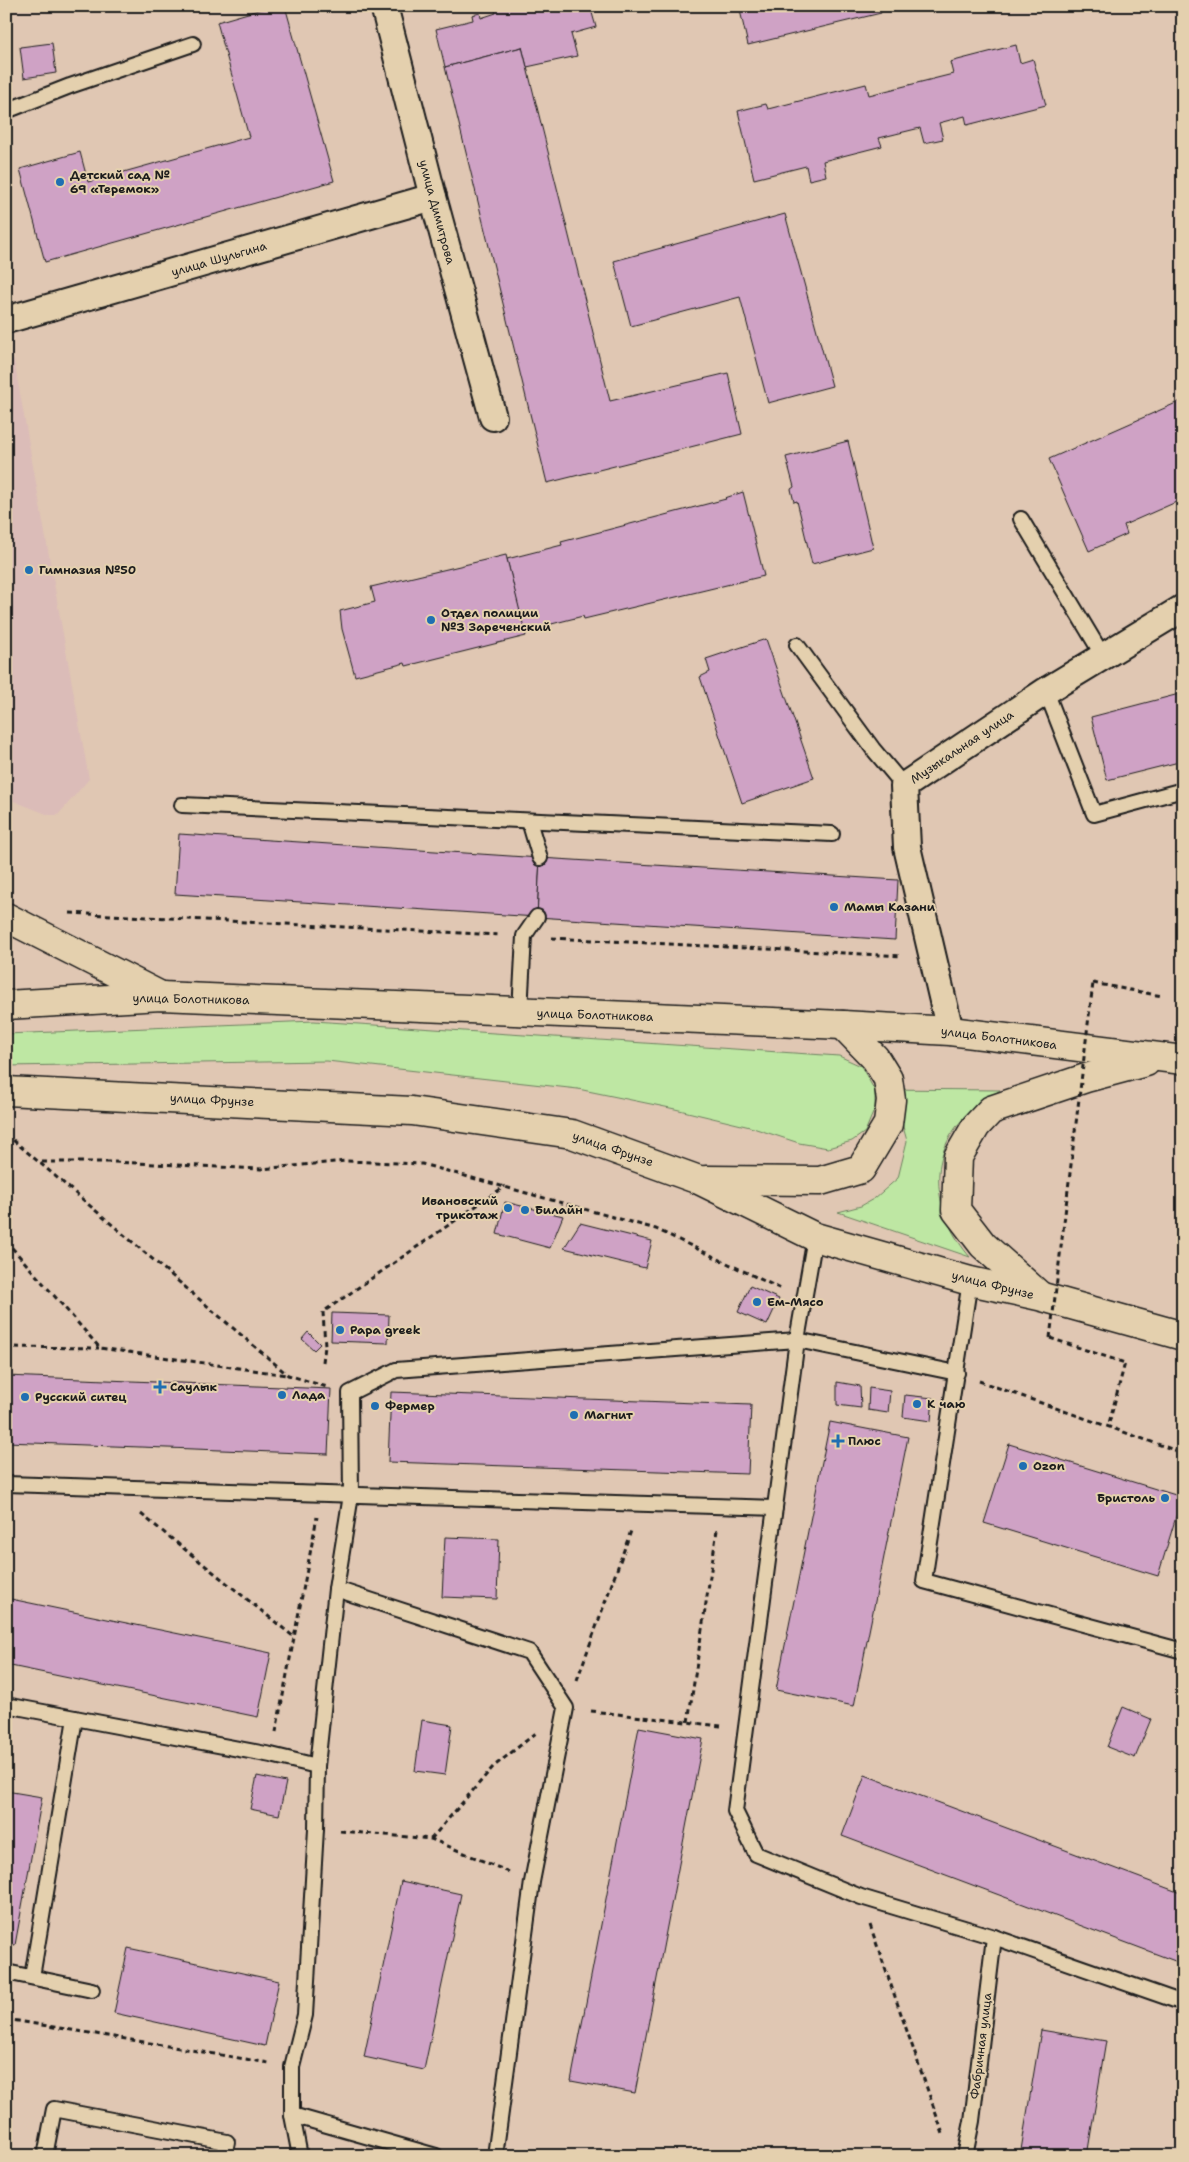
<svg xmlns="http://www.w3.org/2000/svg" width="1189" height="2162" viewBox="0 0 1189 2162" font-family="'Shantell Sans',sans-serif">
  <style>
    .built { fill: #dbbcb8 }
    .green { fill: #bee7a3; stroke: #6d8260 }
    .building { fill: #cfa2c5; stroke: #1c1c1c }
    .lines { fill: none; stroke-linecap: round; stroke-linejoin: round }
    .service-casing { stroke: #1c1c1c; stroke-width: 18 }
    .minor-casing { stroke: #1c1c1c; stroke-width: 30 }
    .tertiary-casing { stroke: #1c1c1c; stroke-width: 31 }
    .primary-casing { stroke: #1c1c1c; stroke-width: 31 }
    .path { stroke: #1c1c1c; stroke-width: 3; stroke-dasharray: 5 4; stroke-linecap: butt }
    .service { stroke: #e4d0ae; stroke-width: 14 }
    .minor { stroke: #e4d0ae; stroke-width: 26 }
    .tertiary { stroke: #e4d0ae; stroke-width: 28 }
    .primary { stroke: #e4d0ae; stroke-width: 28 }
    .path-bridge { stroke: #1c1c1c; stroke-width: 3; stroke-dasharray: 5 4; stroke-linecap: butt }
    .poi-dot { fill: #1f6fb2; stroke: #e4d0ae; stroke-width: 2 }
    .labels { text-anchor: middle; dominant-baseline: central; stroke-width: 4; stroke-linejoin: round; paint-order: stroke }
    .poi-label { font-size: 12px; font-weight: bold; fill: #1c1c1c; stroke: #e4d0ae; text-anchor: start }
    .street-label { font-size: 12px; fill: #1c1c1c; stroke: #e4d0ae }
  </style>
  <rect width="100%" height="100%" fill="#e0c7b3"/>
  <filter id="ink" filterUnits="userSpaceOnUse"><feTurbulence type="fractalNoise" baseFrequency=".02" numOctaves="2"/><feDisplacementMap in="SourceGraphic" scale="10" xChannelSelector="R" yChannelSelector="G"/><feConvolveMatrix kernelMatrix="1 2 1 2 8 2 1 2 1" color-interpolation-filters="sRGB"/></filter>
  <g filter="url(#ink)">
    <polygon class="built" points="14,360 89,779 58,815 49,815 6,798 6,362"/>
    <g class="green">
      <polygon points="314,1021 839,1056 861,1066 875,1091 875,1108 865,1132 852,1141 828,1148 799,1143 750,1127 675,1109 578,1089 327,1061 6,1066 6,1034"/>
      <path d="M 880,1089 L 1000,1090 C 987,1099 972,1109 961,1121 C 925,1163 936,1217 970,1257 L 838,1212 L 861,1206 L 875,1198 L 898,1178 L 907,1141 L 902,1123 Z"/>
    </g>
    <g class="building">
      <polygon points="272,6 285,6 334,181 45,262 20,169 80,152 88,182 249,137 217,22"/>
      <polygon points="494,6 590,6 596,27 571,34 577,56 527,67 522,47 445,67 436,29 473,20 472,15 480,13 481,18 496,13"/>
      <polygon points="739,6 880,6 881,13 748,45"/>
      <polygon points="52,43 56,73 24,78 20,47"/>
      <polygon points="1016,45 1020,63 1033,59 1046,105 967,125 965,116 939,123 943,139 924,143 920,128 879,138 882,146 823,161 826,176 809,180 806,166 754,179 738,111 766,104 768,109 866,84 869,95 953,74 950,62"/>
      <polygon points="522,47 610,401 728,373 742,434 547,483 445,67"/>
      <polygon points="785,214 832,386 768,403 740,297 631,326 614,261"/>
      <polygon points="1183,400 1183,499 1124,525 1127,534 1089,551 1049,459"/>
      <polygon points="848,441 873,548 812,564 797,501 794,502 791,489 794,487 786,457"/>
      <polygon points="743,492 764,576 584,619 583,616 524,631 507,559 562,545 561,542 726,499 725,498"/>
      <polygon points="506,555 526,636 406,666 405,663 355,676 342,629 340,611 375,602 371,587"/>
      <polygon points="766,639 814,778 742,803 700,677 710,672 706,659"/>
      <polygon points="1183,693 1183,761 1107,780 1091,717"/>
      <polygon points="179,834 540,858 537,917 175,894"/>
      <polygon points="540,858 898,880 895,940 537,917"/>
      <polygon points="505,1202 563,1216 550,1248 497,1234"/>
      <polygon points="580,1223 652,1241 645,1268 564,1248"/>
      <polygon points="750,1286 779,1299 767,1325 738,1312"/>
      <polygon points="332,1313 389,1315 388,1343 331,1341"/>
      <polygon points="308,1332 320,1344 314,1350 302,1339"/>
      <polygon points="6,1376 331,1389 328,1454 6,1442"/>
      <polygon points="837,1382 860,1386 861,1408 837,1405"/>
      <polygon points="869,1388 890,1391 888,1413 868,1410"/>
      <polygon points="391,1392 751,1405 748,1474 388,1462"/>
      <polygon points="905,1395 933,1398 931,1421 903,1417"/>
      <polygon points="830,1422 908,1437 854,1706 776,1690"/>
      <polygon points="1009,1444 1182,1497 1158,1576 984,1523"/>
      <polygon points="445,1537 499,1539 497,1599 442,1597"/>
      <polygon points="6,1598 271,1653 258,1717 6,1665"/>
      <polygon points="1123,1707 1151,1719 1135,1758 1107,1747"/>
      <polygon points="422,1720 452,1725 445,1775 415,1771"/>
      <polygon points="639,1727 703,1739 635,2093 571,2081"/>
      <polygon points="865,1775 1183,1894 1183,1964 842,1836"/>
      <polygon points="257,1776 286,1782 279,1815 250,1809"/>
      <polygon points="6,1791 42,1797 15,1945 6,1944"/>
      <polygon points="401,1881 461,1894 424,2070 364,2057"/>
      <polygon points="128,1948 279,1981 265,2046 114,2013"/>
      <polygon points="1041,2030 1106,2041 1087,2156 1020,2156"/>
      <polygon points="90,2150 121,2156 89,2156"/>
    </g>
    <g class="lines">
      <defs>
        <g id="service">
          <polyline points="6,111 70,86 193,44"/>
          <polyline points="1021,519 1103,656"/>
          <polyline points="797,645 873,749 904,786"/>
          <polyline points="1046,691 1094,814 1183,790"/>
          <polyline points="182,805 832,834"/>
          <polyline points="529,821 540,858"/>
          <polyline points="520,1012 524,936 537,917"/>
          <polyline points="815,1237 797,1340 735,1811 756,1854 861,1897 994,1937 1183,2003"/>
          <polyline points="970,1281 924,1581 1183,1651"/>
          <polyline points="6,1484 775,1508"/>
          <polyline points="336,1589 529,1652 566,1708 532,1882 495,2156"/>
          <polyline points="6,1705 271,1755 317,1766 336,1589 351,1495 350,1393 396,1370 797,1340 957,1373"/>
          <polyline points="317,1766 316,1829 305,2015 292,2067 292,2115 436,2156"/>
          <polyline points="6,1972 92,1990"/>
          <polyline points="32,1977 75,1718"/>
          <polyline points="292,2115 300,2156"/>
          <polyline points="45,2156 54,2109 227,2142 224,2156"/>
          <polyline points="965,2156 972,2121 994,1937"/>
        </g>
        <g id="minor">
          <polyline points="384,6 433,197 493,417"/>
          <polyline points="6,320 433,197"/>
          <polyline points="950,1031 907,847 904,786 1046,691 1183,608"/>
        </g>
        <polyline id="tertiary" points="6,917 161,996"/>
        <g id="primary">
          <polyline points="6,1005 161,996 843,1025 950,1031 1183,1060"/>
          <polyline points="6,1091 412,1111 572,1134 699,1180 815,1237 970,1281 1039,1296 1183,1336"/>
          <polyline points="706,1180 820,1181 861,1169 888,1124 891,1100 888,1079 875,1058 843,1025"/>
          <polyline points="1039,1295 983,1245 956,1210 958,1157 976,1126 991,1110 1086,1078 1146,1062"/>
        </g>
      </defs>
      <use href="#service" class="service-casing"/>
      <use href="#minor" class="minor-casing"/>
      <use href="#tertiary" class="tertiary-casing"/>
      <use href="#primary" class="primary-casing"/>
      <g class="path">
        <polyline points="70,913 500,935"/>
        <polyline points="552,938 902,956"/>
        <polyline points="1093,983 1162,996"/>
        <polyline points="13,1140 288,1375 327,1387"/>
        <polyline points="42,1162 114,1162 261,1169 346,1161 422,1164 656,1229 781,1289"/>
        <polyline points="6,1241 100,1348 287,1375"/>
        <polyline points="1050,1338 1125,1363 1108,1427"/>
        <polyline points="6,1347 99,1348"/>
        <polyline points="323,1362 325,1346 323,1312 505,1186"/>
        <polyline points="979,1381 1183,1453"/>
        <polyline points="141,1514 294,1637"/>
        <polyline points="577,1680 632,1528"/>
        <polyline points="591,1711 721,1726"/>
        <polyline points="688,1722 717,1530"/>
        <polyline points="276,1732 317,1517"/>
        <polyline points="340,1831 431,1839 509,1872"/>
        <polyline points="431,1839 493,1767 536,1733"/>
        <polyline points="870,1925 943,2134"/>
        <polyline points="6,2019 269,2063"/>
      </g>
      <use href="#service" class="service"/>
      <use href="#minor" class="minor"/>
      <use href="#tertiary" class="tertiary"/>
      <use href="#primary" class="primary"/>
      <polyline class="path-bridge" points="1050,1338 1093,983"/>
    </g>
  </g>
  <g class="poi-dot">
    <circle cx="60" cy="182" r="5"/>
    <circle cx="29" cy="570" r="5"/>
    <circle cx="431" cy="620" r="5"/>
    <circle cx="834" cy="907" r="5"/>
    <circle cx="508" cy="1208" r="5"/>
    <circle cx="525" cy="1210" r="5"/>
    <circle cx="757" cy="1302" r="5"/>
    <circle cx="340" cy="1330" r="5"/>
    <path d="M157.5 1379.5h5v5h5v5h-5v5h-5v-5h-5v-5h5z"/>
    <circle cx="282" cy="1395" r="5"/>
    <circle cx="25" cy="1397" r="5"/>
    <circle cx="917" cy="1404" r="5"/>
    <circle cx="375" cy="1406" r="5"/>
    <circle cx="574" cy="1415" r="5"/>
    <path d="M835.5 1433.5h5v5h5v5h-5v5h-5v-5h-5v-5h5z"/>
    <circle cx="1023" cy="1466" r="5"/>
    <circle cx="1165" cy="1498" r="5"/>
  </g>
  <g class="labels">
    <g class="poi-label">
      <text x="70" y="175">Детский сад №<tspan x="70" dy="14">69 «Теремок»</tspan></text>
      <text x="39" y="570">Гимназия №50</text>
      <text x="441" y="613">Отдел полиции<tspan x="441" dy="14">№3 Зареченский</tspan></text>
      <text x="844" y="907">Мамы Казани</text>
      <text x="498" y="1201" text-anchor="end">Ивановский<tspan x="498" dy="14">трикотаж</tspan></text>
      <text x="535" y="1210">Билайн</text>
      <text x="767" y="1302">Ем-Мясо</text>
      <text x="350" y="1330">Papa greek</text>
      <text x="170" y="1387">Саулык</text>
      <text x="292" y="1395">Лада</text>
      <text x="35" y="1397">Русский ситец</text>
      <text x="927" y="1404">К чаю</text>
      <text x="385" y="1406">Фермер</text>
      <text x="584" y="1415">Магнит</text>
      <text x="848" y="1441">Плюс</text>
      <text x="1033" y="1466">Ozon</text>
      <text x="1155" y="1498" text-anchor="end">Бристоль</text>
    </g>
    <g class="street-label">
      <text transform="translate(437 212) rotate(75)">улица Димитрова</text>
      <text transform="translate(219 259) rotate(-16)">улица Шульгина</text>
      <text transform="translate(962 747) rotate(-34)">Музыкальная улица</text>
      <text transform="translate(191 999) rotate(1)">улица Болотникова</text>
      <text transform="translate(595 1015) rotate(2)">улица Болотникова</text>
      <text transform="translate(999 1038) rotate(7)">улица Болотникова</text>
      <text transform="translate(212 1100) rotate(3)">улица Фрунзе</text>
      <text transform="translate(613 1149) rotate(19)">улица Фрунзе</text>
      <text transform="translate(993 1285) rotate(14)">улица Фрунзе</text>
      <text transform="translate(981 2046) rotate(-83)">Фабричная улица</text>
    </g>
  </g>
  <rect width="1189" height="2162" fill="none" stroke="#e4d0ae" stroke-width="25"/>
  <rect x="12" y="12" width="1164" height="2137" fill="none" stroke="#1c1c1c" stroke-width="2" filter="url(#ink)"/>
</svg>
